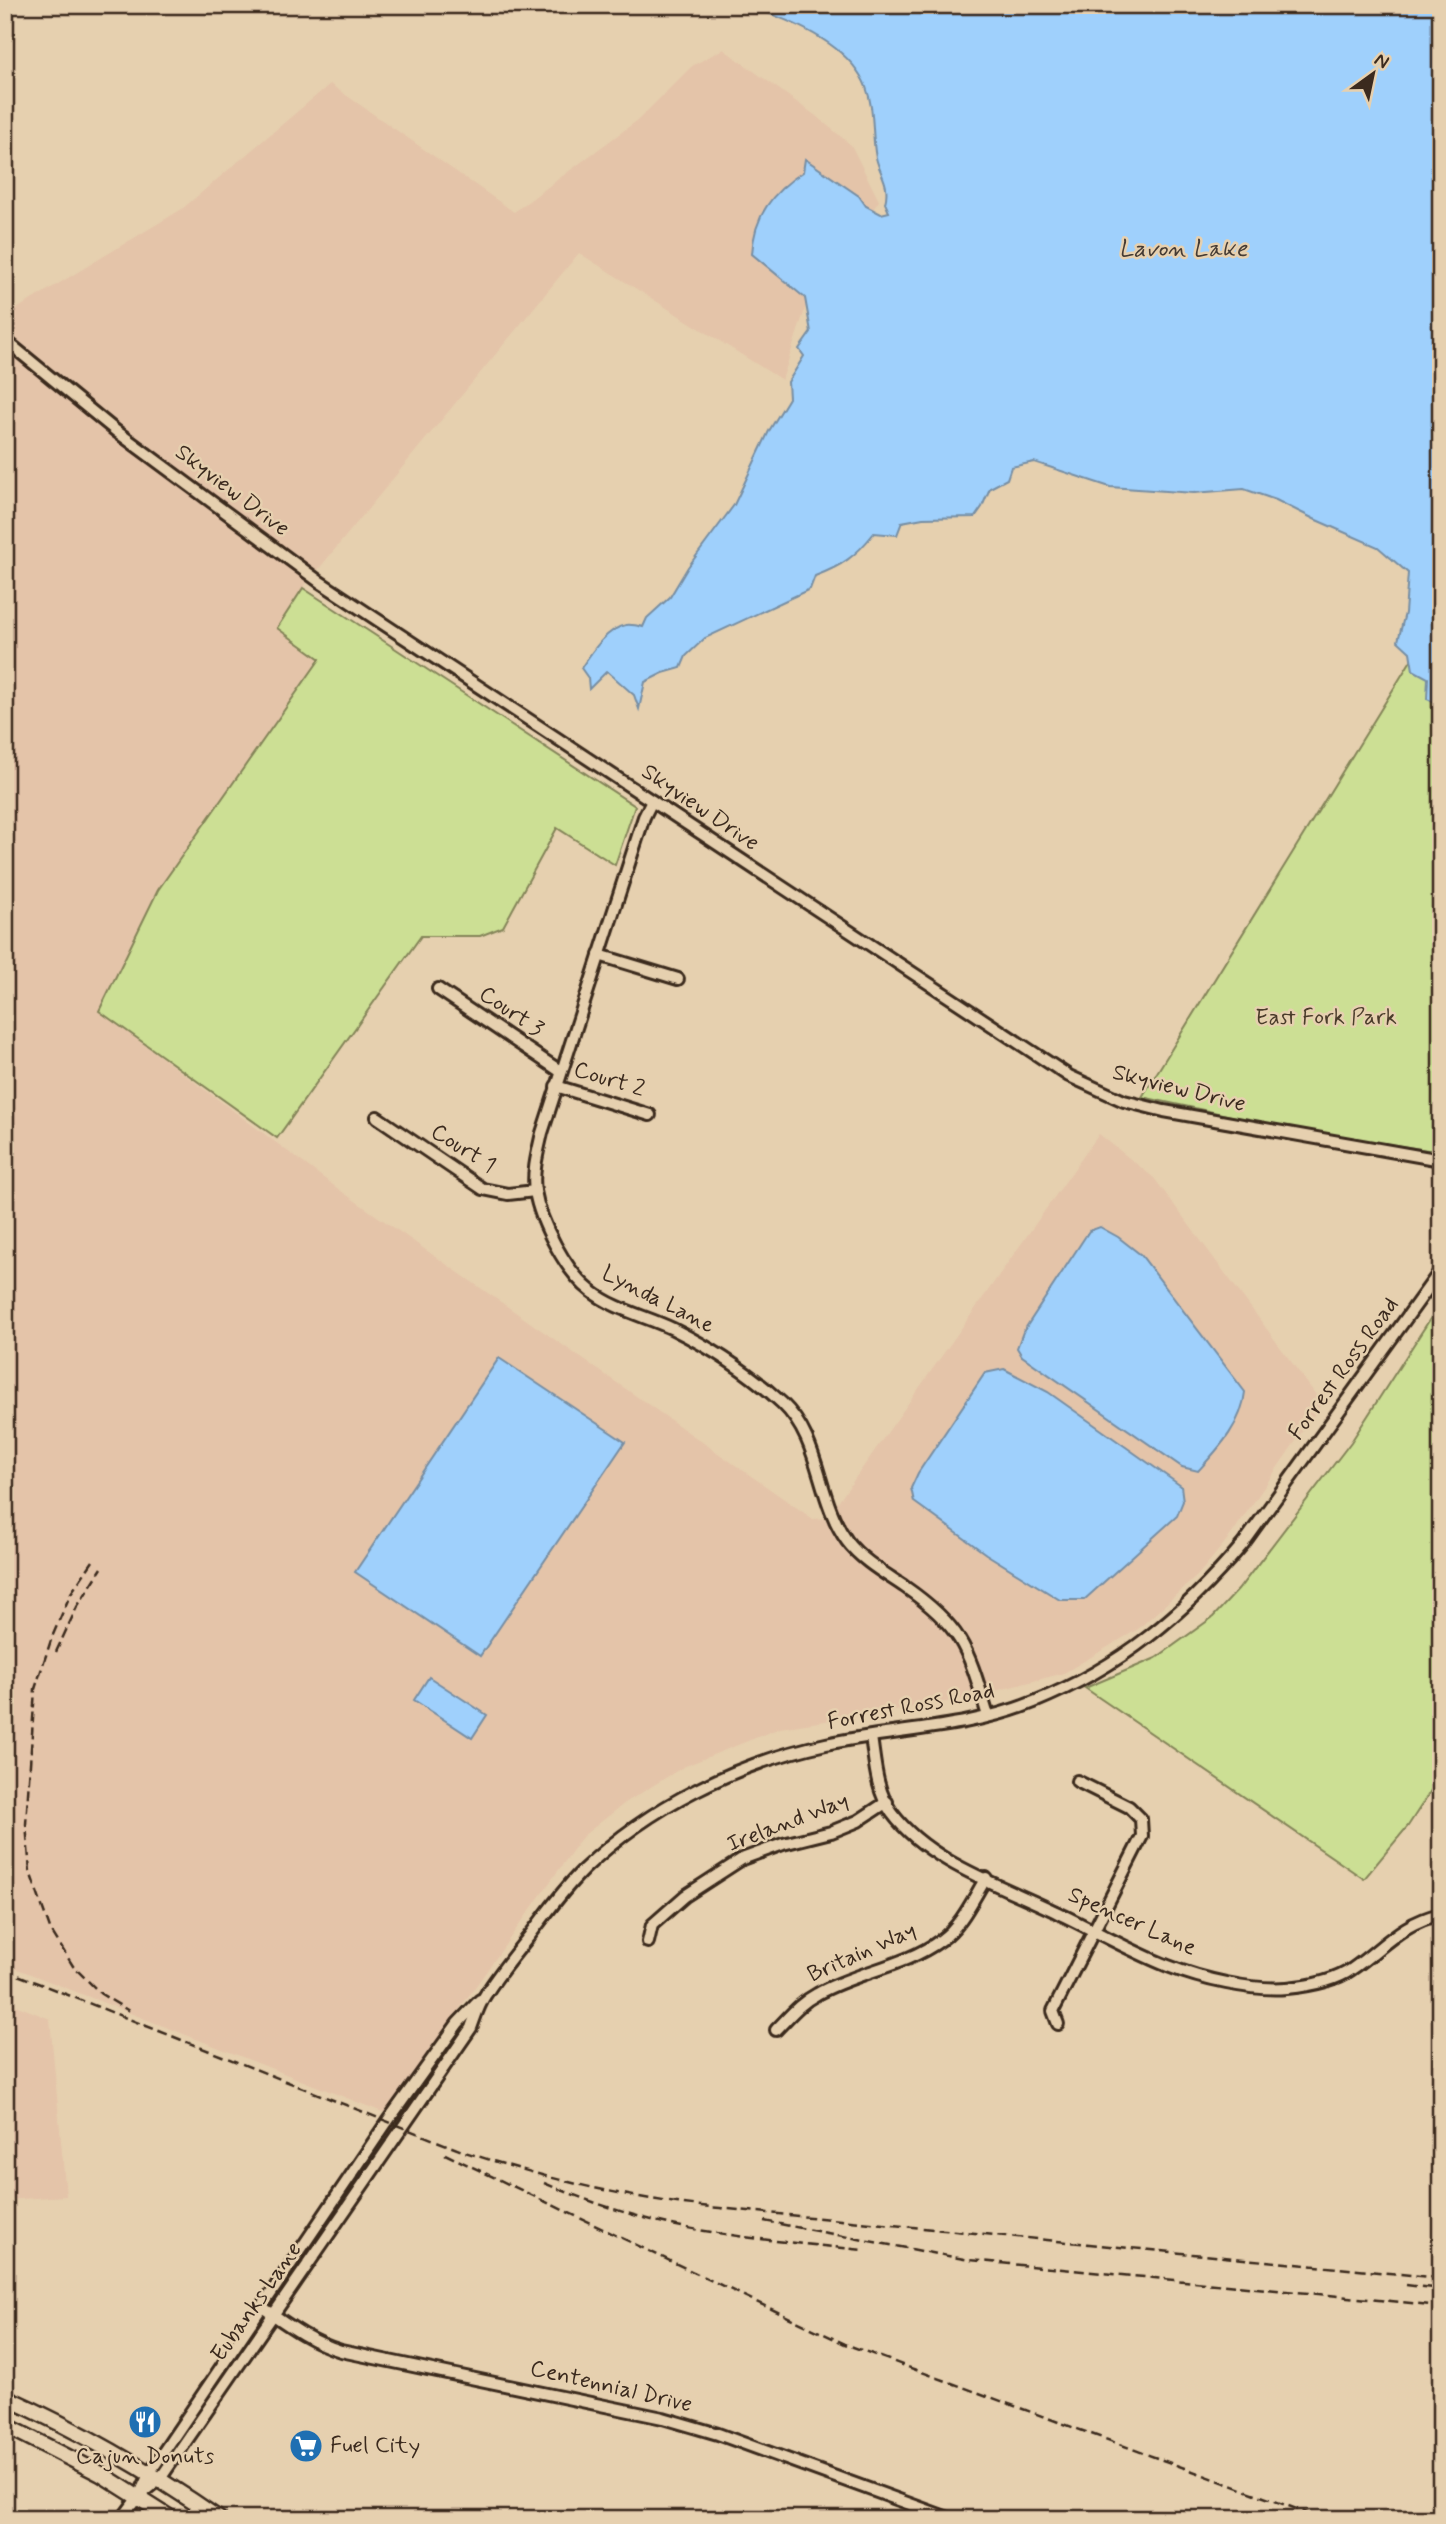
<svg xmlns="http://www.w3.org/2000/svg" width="1446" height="2524" viewBox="0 0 1446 2524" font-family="Mynerve,sans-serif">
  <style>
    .built { fill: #e4c4a9 }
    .green { fill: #ccdf94; stroke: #848459; stroke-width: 2 }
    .water { fill: #9fd0fc; stroke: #778ea3; stroke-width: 2 }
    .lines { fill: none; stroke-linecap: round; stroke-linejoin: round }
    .minor-casing { stroke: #3b2a1e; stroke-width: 16 }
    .major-casing { stroke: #3b2a1e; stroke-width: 19 }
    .minor { stroke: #e6d0af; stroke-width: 10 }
    .major { stroke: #e6d0af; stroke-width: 14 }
    .rail { stroke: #3b2a1e; stroke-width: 2.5; stroke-dasharray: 10 5; stroke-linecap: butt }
    .labels { text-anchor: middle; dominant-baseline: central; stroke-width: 5; stroke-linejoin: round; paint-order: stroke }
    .street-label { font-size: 23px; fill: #3b2a1e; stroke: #e6d0af }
    .park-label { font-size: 23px; fill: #4a3c2a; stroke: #e6d0af }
    .poi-label { font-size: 23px; fill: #3b2a1e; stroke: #e6d0af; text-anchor: start }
    .water-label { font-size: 24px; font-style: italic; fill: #453b34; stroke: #e6d0af }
  </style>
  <rect width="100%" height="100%" fill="#e6d0af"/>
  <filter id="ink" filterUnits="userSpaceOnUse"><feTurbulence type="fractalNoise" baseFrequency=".0143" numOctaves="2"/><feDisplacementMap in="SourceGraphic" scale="14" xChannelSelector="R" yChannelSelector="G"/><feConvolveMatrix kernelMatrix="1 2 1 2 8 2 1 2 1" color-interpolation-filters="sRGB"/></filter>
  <g filter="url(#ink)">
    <g class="built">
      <polygon points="723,49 816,116 851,145 879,201 807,303 782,380 579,253 303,588 277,628 320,659 158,890 99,1011 341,1191 813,1519 827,1518 1099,1134 1154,1178 1322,1403 1231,1535 1198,1575 1138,1629 1064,1673 965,1699 780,1728 683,1767 625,1803 583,1836 385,2113 5,1964 5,316 182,209 330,84 514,212 638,120 692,66"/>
      <polygon points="5,2001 50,2019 66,2196 5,2200"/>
    </g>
    <g class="green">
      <polygon points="303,588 635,806 615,865 557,828 503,927 480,936 421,936 277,1138 99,1011 158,890 320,659 277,628"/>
      <polygon points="1441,620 1441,1152 1307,1132 1142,1097 1434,623"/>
      <polygon points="1441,1302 1441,1775 1408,1826 1364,1879 1085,1688 1156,1658 1213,1617 1238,1590 1351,1442"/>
    </g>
    <g class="water">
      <path d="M 744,5 L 1441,5 L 1441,706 L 1427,699 L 1428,678 L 1413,670 L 1410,652 L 1398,641 L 1405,613 L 1408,573 L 1378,547 L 1314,519 L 1276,500 L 1244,489 L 1194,493 L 1110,487 L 1034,462 L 1011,467 L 1007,479 L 990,488 L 982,507 L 975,517 L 923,518 L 902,522 L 897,535 L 874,533 C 856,556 842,566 815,576 L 810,589 L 705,638 L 686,656 L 681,668 L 663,673 L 645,682 L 639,709 L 634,695 L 607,671 L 589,689 L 588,678 L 581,668 C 591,653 607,628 626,625 C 631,624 639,626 643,627 L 647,618 L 670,597 L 688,567 L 734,505 L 769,431 L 789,398 L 788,382 L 804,356 L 799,349 L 811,332 L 805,298 L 752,254 C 754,216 772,192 803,172 L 805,159 L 859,196 L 866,206 L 881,214 L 889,212 L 885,203 C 891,182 877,172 875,152 C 872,130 874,108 866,87 C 849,42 786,18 744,5 Z"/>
      <path d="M 1100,1227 L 1118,1237 L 1141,1255 L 1245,1392 C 1242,1424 1219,1448 1198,1471 L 1182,1467 L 1022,1356 L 1017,1348 L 1023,1332 L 1089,1231 Z"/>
      <polygon points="499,1358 625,1442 480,1656 355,1572"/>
      <polygon points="1004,1369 1048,1392 1181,1486 1183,1501 1177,1516 1084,1600 1060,1600 986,1554 914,1502 911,1488 918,1473 985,1373"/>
      <polygon points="429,1677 487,1715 472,1738 414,1700"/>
    </g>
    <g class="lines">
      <defs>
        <g id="minor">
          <polyline points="5,340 116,431 320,582 1069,1076 1124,1101 1164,1111 1441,1160"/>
          <path d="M 652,801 L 644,817 L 542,1133 C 538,1151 532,1172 535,1191 C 540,1222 566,1272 591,1291 C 615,1310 646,1316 673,1329 C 711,1348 751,1374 782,1403 C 822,1441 816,1498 847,1541 C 861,1560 886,1574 905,1587 C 964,1628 968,1650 988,1716"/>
          <polyline points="599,955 678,979"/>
          <polyline points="438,989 560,1071"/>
          <polyline points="556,1086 650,1115"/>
          <polyline points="377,1117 483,1189 508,1194 535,1191"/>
          <path d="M 871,1737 C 875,1763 876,1791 892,1813 C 929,1863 1003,1886 1058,1913 C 1094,1930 1130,1951 1168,1966 C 1201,1979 1251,1991 1287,1988 C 1308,1986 1334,1982 1352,1969 C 1384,1947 1401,1923 1441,1914"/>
          <polyline points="648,1942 652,1925 685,1896 742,1859 783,1844 831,1832 858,1821 887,1802"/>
          <polyline points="1058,2024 1053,2011 1142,1836 1141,1819 1129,1807 1077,1781"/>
          <path d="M 776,2030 C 789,2017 800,2003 817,1994 C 856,1972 904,1967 941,1940 C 961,1926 973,1899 986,1878"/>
          <path d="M 262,2307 C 288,2325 311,2342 341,2351 L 663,2418 L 718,2434 L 951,2519"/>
          <polyline points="140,2494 150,2472 387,2122 458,2023 480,2000"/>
          <path d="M 122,2519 L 139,2496 L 160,2479 L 471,2028 C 475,2017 479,2004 486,1994 C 499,1973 515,1954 530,1935 C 547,1912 564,1889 584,1869 C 650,1806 737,1763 826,1744 C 895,1729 968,1729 1034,1702 C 1121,1667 1183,1615 1243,1544 L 1441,1270"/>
        </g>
        <g id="major">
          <path d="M 5,2397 C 81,2431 151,2472 219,2519"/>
          <polyline points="5,2425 101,2474 172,2519"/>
        </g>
      </defs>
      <use href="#minor" class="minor-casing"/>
      <use href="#major" class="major-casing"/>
      <use href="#minor" class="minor"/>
      <use href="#major" class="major"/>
      <g class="rail">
        <polyline points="93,1561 71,1593 52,1637 35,1689 26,1824 30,1872 50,1929 73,1966 101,1994 129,2011"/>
        <polyline points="56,1652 77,1607 102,1568"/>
        <path d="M 5,1970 L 462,2151 C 532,2174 604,2193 677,2203 C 707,2207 738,2210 768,2213 L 1441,2278"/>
        <polyline points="445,2154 845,2344 1324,2519"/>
        <path d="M 544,2183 C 587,2201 631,2216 677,2226 C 739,2238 802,2244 864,2250"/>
        <polyline points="764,2221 969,2260 1441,2306"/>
        <polyline points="1406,2285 1441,2289"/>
      </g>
    </g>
  </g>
  <defs>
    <symbol id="restaurant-disc" viewBox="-11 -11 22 22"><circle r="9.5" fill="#1f6fb2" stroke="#e6d0af"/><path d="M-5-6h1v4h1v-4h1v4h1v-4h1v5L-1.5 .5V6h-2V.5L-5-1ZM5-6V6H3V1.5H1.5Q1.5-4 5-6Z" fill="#fff"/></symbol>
    <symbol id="supermarket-disc" viewBox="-11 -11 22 22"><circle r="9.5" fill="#1f6fb2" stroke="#e6d0af"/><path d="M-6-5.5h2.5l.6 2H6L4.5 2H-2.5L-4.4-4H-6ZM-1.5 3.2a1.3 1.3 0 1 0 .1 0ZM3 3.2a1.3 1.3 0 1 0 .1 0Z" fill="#fff"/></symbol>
  </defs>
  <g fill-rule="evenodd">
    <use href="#restaurant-disc" x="126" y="2403" width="38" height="38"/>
    <use href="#supermarket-disc" x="287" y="2427" width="38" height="38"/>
  </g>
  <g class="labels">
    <g class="street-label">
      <text transform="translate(232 491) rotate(37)">Skyview Drive</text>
      <text transform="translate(700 808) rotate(34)">Skyview Drive</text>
      <text transform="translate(511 1012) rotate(34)">Court 3</text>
      <text transform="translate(609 1080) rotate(17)">Court 2</text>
      <text transform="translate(1179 1089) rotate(14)">Skyview Drive</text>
      <text transform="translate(463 1149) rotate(32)">Court 1</text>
      <text transform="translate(658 1300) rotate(27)">Lynda Lane</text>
      <text transform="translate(1344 1369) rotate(-54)">Forrest Ross Road</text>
      <text transform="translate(911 1707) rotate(-11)">Forrest Ross Road</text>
      <text transform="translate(788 1823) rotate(-21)">Ireland Way</text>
      <text transform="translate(1132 1922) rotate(24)">Spencer Lane</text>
      <text transform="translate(862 1953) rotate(-24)">Britain Way</text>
      <text transform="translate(257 2302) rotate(-55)">Eubanks Lane</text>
      <text transform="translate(611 2387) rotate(13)">Centennial Drive</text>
    </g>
    <g class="park-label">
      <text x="1326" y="1018">East Fork Park</text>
    </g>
    <g class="poi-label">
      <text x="330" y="2446">Fuel City</text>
      <text x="145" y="2457" text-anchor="middle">Cajun Donuts</text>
    </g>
    <g class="water-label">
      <text x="1183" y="249">Lavon Lake</text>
    </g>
  </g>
  <rect width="1446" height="2524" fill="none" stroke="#e6d0af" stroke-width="28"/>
  <rect x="14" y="14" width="1418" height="2496" fill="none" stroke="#3b2a1e" stroke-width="2.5" filter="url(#ink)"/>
  <g transform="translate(1373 74) rotate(33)" stroke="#e6d0af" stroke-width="5" paint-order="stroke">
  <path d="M0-5L12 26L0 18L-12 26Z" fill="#3b2a1e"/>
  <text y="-10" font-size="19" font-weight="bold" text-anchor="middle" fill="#3b2a1e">N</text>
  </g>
</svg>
